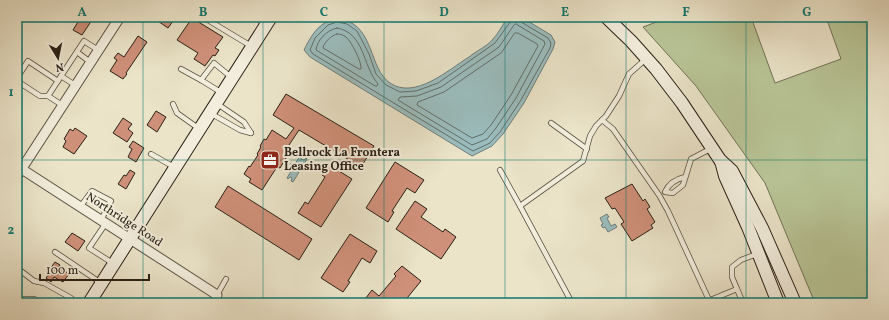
<svg xmlns="http://www.w3.org/2000/svg" width="889" height="320" viewBox="0 0 889 320" font-family="Vollkorn,serif">
  <style>
    .green { fill: #b8c496; stroke: #717256 }
    .water { fill: #9bbdbe; stroke: #6e7e7b }
    .lines { fill: none; stroke-linecap: round; stroke-linejoin: round }
    .shore { stroke: #626e6a; stroke-width: 1 }
    .building { fill: #cf9079; stroke: #2a2016 }
    .lane-casing { stroke: #5a5143; stroke-width: 6 }
    .street-casing { stroke: #5a5143; stroke-width: 11 }
    .secondary-casing { stroke: #2a2016; stroke-width: 14 }
    .lane { stroke: #f2eddc; stroke-width: 4.5 }
    .street { stroke: #f2eddc; stroke-width: 9 }
    .secondary { stroke: #f2eddc; stroke-width: 12 }
    .grid { fill: none; stroke: #0f766e; stroke-width: 1; stroke-opacity: 0.55 }
    .labels { text-anchor: middle; dominant-baseline: central; stroke-width: 4; stroke-linejoin: round; paint-order: stroke }
    .poi-label { font-size: 12px; font-weight: bold; fill: #2a2016; stroke: #f2eddc; text-anchor: start }
    .street-label { font-size: 12px; fill: #2a2016; stroke: #f2eddc }
    .neatline { fill: none; stroke: #0f766e; stroke-width: 1.5 }
    .grid-label { font-size: 13px; text-anchor: middle; font-weight: bold; fill: #0f766e }
  </style>
  <rect width="100%" height="100%" fill="#ebe4c9"/>
  <filter id="stains"><feTurbulence type="fractalNoise" baseFrequency=".005" numOctaves="4"/><feColorMatrix values="0 0 0 0 .2 0 0 0 0 .09 0 0 0 0 .02 0 0 0 .5 -.17"/></filter>
  <radialGradient id="worn" r=".72"><stop offset=".6" stop-color="#630" stop-opacity="0"/><stop offset="1" stop-color="#630" stop-opacity=".3"/></radialGradient>
  <polygon class="green" points="670,17 751,17 775,83 841,59 826,17 872,17 872,303 815,303 765,183 696,86 643,27"/>
  <g class="water">
    <path d="M 510,17 L 521,17 L 551,35 L 555,42 L 553,49 L 524,103 L 503,134 L 492,146 L 472,156 L 310,57 L 304,50 C 310,38 317,24 332,20 C 336,18 339,19 343,20 C 374,26 369,69 390,83 C 415,100 448,70 469,57 C 476,51 488,46 493,39 C 499,33 502,25 507,19 Z"/>
    <polygon points="301,155 303,156 301,159 304,160 306,158 307,159 293,182 291,181 292,178 290,177 288,179 287,178 293,168 290,165 291,163 294,165"/>
    <polygon points="607,214 609,217 607,218 611,226 615,224 617,227 608,232 605,227 603,228 601,225 603,224 600,218"/>
  </g>
  <g class="lines">
    <g class="shore">
      <polyline points="511,17 511,21 495,43 438,83 416,91 400,92 386,85 376,74 369,54 357,31 347,24 337,22 328,25 315,38 310,50 313,54 473,151 490,143 500,132 521,100 550,48 551,43 548,38 521,22 520,17"/>
      <polygon points="516,24 544,41 545,44 516,98 496,128 487,139 472,145 398,100 400,97 417,96 441,87 499,47 514,25"/>
      <path d="M 337,28 C 365,33 362,65 378,84 L 377,86 L 375,86 L 316,50 C 317,40 327,30 337,28 Z"/>
      <polygon points="515,33 518,33 537,44 538,46 511,95 491,125 483,134 472,138 417,105 418,102 444,92 501,53"/>
      <path d="M 337,34 C 341,34 343,35 346,37 C 352,42 362,63 361,69 L 359,69 L 323,48 C 324,42 332,35 337,34 Z"/>
    </g>
  </g>
  <g class="building">
    <polygon points="81,17 94,17 82,35 73,30"/>
    <polygon points="152,17 166,17 173,21 168,28"/>
    <polygon points="192,18 223,37 215,48 219,50 215,56 213,55 205,66 194,59 198,53 177,40"/>
    <polygon points="138,36 147,42 126,73 127,74 123,79 110,71 117,60 114,58 118,53 124,57"/>
    <polygon points="286,94 374,146 361,167 299,130 285,151 289,153 280,168 277,167 262,190 249,182 251,179 244,174 249,166 250,167 258,155 257,154 261,147 260,146 264,139 266,140 272,130 286,139 294,128 273,115"/>
    <polygon points="156,111 166,117 157,132 147,125"/>
    <polygon points="123,118 132,124 128,129 133,133 127,142 113,133"/>
    <polygon points="75,128 87,136 74,154 63,147 66,141 64,139 70,129 73,131"/>
    <polygon points="133,141 144,148 136,162 128,157 132,149 129,147"/>
    <polygon points="395,162 424,180 415,193 407,188 392,211 394,212 388,222 366,208"/>
    <polygon points="329,165 352,179 321,227 298,213 305,202 308,204 325,177 322,175"/>
    <polygon points="130,170 135,173 126,189 118,184 124,175 126,176"/>
    <polygon points="632,184 643,201 645,199 650,207 647,209 655,222 651,225 653,228 632,241 621,224 624,222 615,208 612,209 605,198"/>
    <polygon points="228,186 312,239 299,260 215,207"/>
    <polygon points="415,201 427,209 421,217 443,232 445,229 456,237 441,259 396,229"/>
    <polygon points="72,233 85,241 78,251 65,242"/>
    <polygon points="350,234 377,251 370,263 362,258 348,281 350,282 343,292 321,278"/>
    <polygon points="55,262 60,265 59,267 69,274 63,282 54,277 51,282 46,278 49,274 47,273"/>
    <polygon points="402,266 421,281 403,303 362,303 372,290 379,296 396,276 394,274"/>
  </g>
  <g class="lines">
    <defs>
      <g id="lane">
        <polyline points="203,17 251,46"/>
        <polyline points="255,17 265,24"/>
        <polyline points="77,52 90,62"/>
        <polyline points="181,69 201,80"/>
        <polyline points="61,76 75,85"/>
        <polyline points="17,78 28,61 58,81"/>
        <polyline points="17,81 40,96 48,96"/>
        <polyline points="222,93 201,80 214,63 231,77"/>
        <polyline points="216,103 244,122 251,133"/>
        <polyline points="173,104 177,113 198,128"/>
        <polyline points="62,105 48,96 84,41 98,50"/>
        <polyline points="210,113 240,130 251,133"/>
        <polyline points="602,120 613,129 659,195 668,211 709,300"/>
        <polyline points="551,123 587,149"/>
        <polyline points="151,154 174,167"/>
        <polyline points="500,170 520,206"/>
        <path d="M 685,177 C 676,179 669,183 665,192 L 673,193 L 683,185 L 691,159 L 712,148"/>
        <polyline points="80,207 92,191 111,201 101,220"/>
        <polyline points="106,223 89,248 114,264"/>
        <polyline points="55,252 101,283"/>
        <polyline points="17,268 34,281 44,283 71,298 76,303"/>
        <polyline points="737,289 732,277 732,267 741,260 757,254"/>
        <polyline points="217,295 226,279"/>
        <polyline points="24,299 34,299 40,303"/>
        <polyline points="572,303 520,206 583,161 590,136 596,126 606,116 619,96 629,74 647,58"/>
        <polyline points="703,303 737,289 743,303"/>
      </g>
      <g id="street">
        <polyline points="17,166 217,295"/>
        <polyline points="17,176 120,17"/>
      </g>
      <g id="secondary">
        <polyline points="606,17 631,41 656,69 682,103 720,160 732,171 762,228 795,303"/>
        <polyline points="721,161 725,176 748,227 778,303"/>
        <polyline points="89,303 271,17"/>
      </g>
    </defs>
    <use href="#lane" class="lane-casing"/>
    <use href="#street" class="street-casing"/>
    <use href="#secondary" class="secondary-casing"/>
    <use href="#lane" class="lane"/>
    <use href="#street" class="street"/>
    <use href="#secondary" class="secondary"/>
  </g>
  <path class="grid" d="M 143,17 L 143,303M 263,17 L 263,303M 384,17 L 384,303M 505,17 L 505,303M 626,17 L 626,303M 746,17 L 746,303M 17,160 L 872,160"/>
  <defs>
    <symbol id="office-square" viewBox="-11 -11 22 22"><rect x="-9" y="-9" width="18" height="18" rx="4" fill="#8f2418" stroke="#f2eddc"/><path d="M-6-3h4V-5.5h4V-3h4V5H-6ZM-1-4.5V-3h2v-1.5ZM-6 0V1H6V0Z" fill="#fff"/></symbol>
  </defs>
  <g fill-rule="evenodd">
    <use href="#office-square" x="259" y="149" width="22" height="22"/>
  </g>
  <g class="labels">
    <g class="poi-label">
      <text x="284" y="153">Bellrock La Frontera<tspan x="284" dy="14">Leasing Office</tspan></text>
    </g>
    <g class="street-label">
      <text transform="translate(124 220) rotate(33)">Northridge Road</text>
    </g>
  </g>
  <rect width="889" height="320" fill="none" stroke="#ebe4c9" stroke-width="44"/>
  <g transform="translate(58 58) rotate(170)" stroke="#f2eddc" stroke-width="3" paint-order="stroke">
  <path d="M0-3L7 15L0 10L-7 15Z" fill="#2a2016"/>
  <text y="-6" font-size="11" font-weight="bold" text-anchor="middle" fill="#2a2016">N</text>
  </g>
  <path d="M40 274v6h109v-6" fill="none" stroke="#2a2016" stroke-width="2"/>
  <text x="46" y="274" font-size="12" fill="#2a2016" stroke="#f2eddc" stroke-width="3" paint-order="stroke">100 m</text>
  <rect x="22" y="22" width="845" height="276" class="neatline"/>
  <g class="grid-label">
    <text x="82" y="16">A</text>
    <text x="203" y="16">B</text>
    <text x="324" y="16">C</text>
    <text x="444" y="16">D</text>
    <text x="565" y="16">E</text>
    <text x="686" y="16">F</text>
    <text x="807" y="16">G</text>
    <text x="11" y="96">1</text>
    <text x="11" y="234">2</text>
  </g>
  <rect width="100%" height="100%" filter="url(#stains)"/>
  <rect width="100%" height="100%" fill="url(#worn)"/>
</svg>
